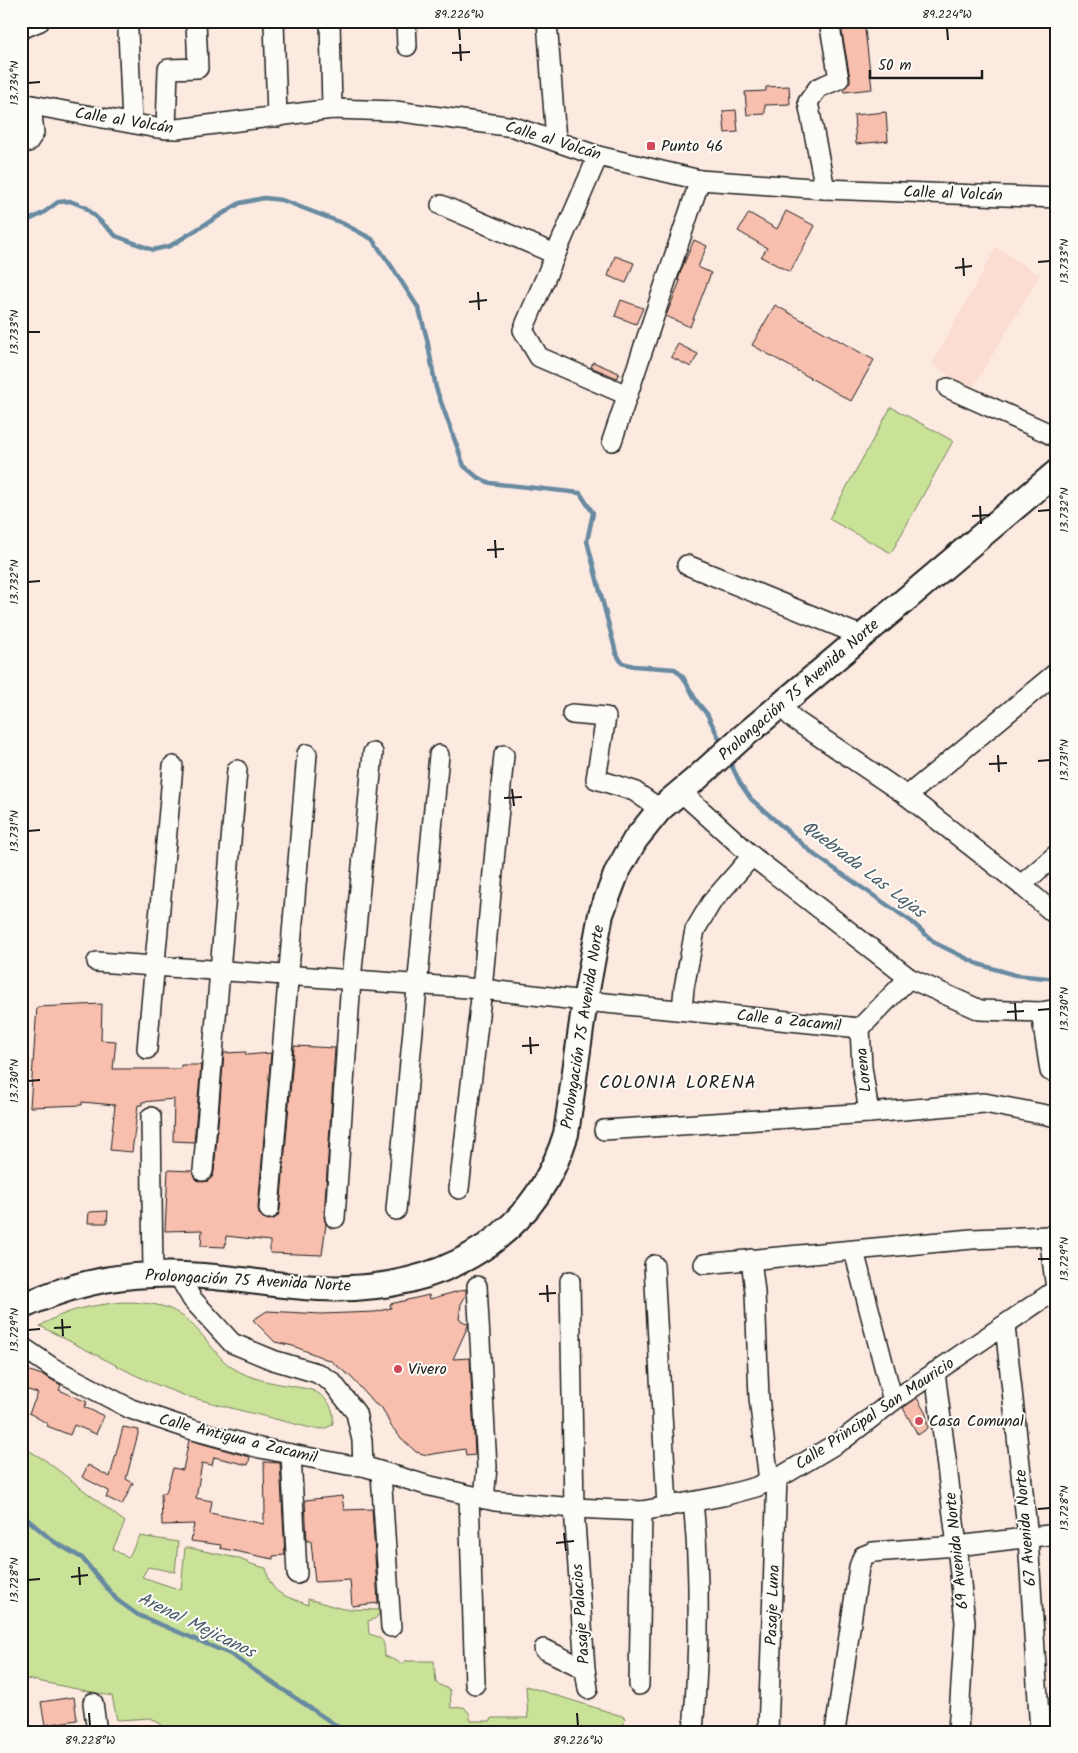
<svg xmlns="http://www.w3.org/2000/svg" width="1078" height="1753" viewBox="0 0 1078 1753" font-family="Kalam,sans-serif">
  <style>
    .built { fill: #fbddd2 }
    .green { fill: #cae298; stroke: #737f5a }
    .lines { fill: none; stroke-linecap: round; stroke-linejoin: round }
    .stream { stroke: #688aa1; stroke-width: 4.5 }
    .building { fill: #f8bfae; stroke: #1c1c1c }
    .minor-casing { stroke: #1c1c1c; stroke-width: 22 }
    .major-casing { stroke: #1c1c1c; stroke-width: 28 }
    .minor { stroke: #fdfcf7; stroke-width: 19 }
    .major { stroke: #fdfcf7; stroke-width: 24 }
    .ticks { fill: none; stroke: #1c1c1c; stroke-width: 2 }
    .poi-dot { fill: #d1495b; stroke: #fdfcf7; stroke-width: 2 }
    .labels { text-anchor: middle; dominant-baseline: central; stroke-width: 4; stroke-linejoin: round; paint-order: stroke }
    .street-label { font-size: 16px; fill: #1c1c1c; stroke: #fdfcf7 }
    .poi-label { font-size: 16px; fill: #1c1c1c; stroke: #fdfcf7; text-anchor: start }
    .water-label { font-size: 18px; font-style: italic; fill: #485c6a; stroke: #fdfcf7 }
    .neighbourhood-label { font-size: 18px; letter-spacing: 1px; fill: #1c1c1c; stroke: #fdfcf7 }
    .neatline { fill: none; stroke: #1c1c1c; stroke-width: 2 }
    .ticks-label { font-size: 12px; text-anchor: middle; fill: #1c1c1c }
  </style>
  <rect width="100%" height="100%" fill="#fceae1"/>
  <filter id="ink" filterUnits="userSpaceOnUse"><feTurbulence type="fractalNoise" baseFrequency=".02" numOctaves="2"/><feDisplacementMap in="SourceGraphic" scale="10" xChannelSelector="R" yChannelSelector="G"/><feConvolveMatrix kernelMatrix="1 2 1 2 8 2 1 2 1" color-interpolation-filters="sRGB"/></filter>
  <g filter="url(#ink)">
    <polygon class="built" points="996,247 1040,275 971,391 932,364"/>
    <g class="green">
      <polygon points="891,407 953,441 891,553 829,519"/>
      <path d="M 124,1302 C 166,1303 180,1308 207,1341 C 215,1351 222,1361 233,1368 C 250,1379 272,1383 292,1386 C 299,1388 308,1388 314,1391 C 327,1397 337,1411 332,1425 L 324,1429 L 311,1428 L 231,1408 L 186,1396 L 162,1387 L 135,1375 L 40,1326 C 66,1309 94,1305 124,1302 Z"/>
      <path d="M 21,1446 L 45,1460 L 125,1522 L 113,1549 L 128,1558 L 140,1536 L 178,1542 L 175,1572 L 148,1567 L 142,1577 L 181,1590 L 185,1547 L 237,1558 L 254,1565 L 266,1568 C 271,1596 285,1595 308,1605 L 308,1599 L 343,1609 L 379,1610 C 379,1618 375,1619 368,1621 L 369,1634 C 384,1638 384,1640 385,1656 L 403,1664 L 404,1661 L 434,1661 L 436,1683 L 450,1690 L 451,1708 L 464,1707 L 469,1713 L 471,1721 L 491,1721 L 492,1718 L 528,1718 L 526,1686 L 625,1717 L 623,1732 L 173,1732 L 151,1718 L 117,1720 L 112,1696 L 27,1679 L 21,1680 Z"/>
    </g>
    <g class="lines">
      <g class="stream">
        <polyline points="21,224 43,213 58,202 70,201 85,207 116,236 153,250 170,246 240,203 264,198 282,200 342,223 372,239 390,264 419,309 427,339 436,388 464,466 477,477 490,483 580,493 593,513 587,541 616,653 622,663 634,666 675,669 683,677 697,702 707,714 723,746"/>
        <polyline points="729,760 740,783 751,799 816,856 912,922 935,943 978,964 1015,975 1057,979"/>
        <polyline points="21,1514 53,1541 82,1558 117,1600 138,1615 230,1654 346,1732"/>
      </g>
    </g>
    <g class="building">
      <polygon points="840,21 864,21 872,89 844,92 843,89 850,82 850,78"/>
      <polygon points="789,86 790,104 765,105 765,114 747,115 745,92 766,91 766,87"/>
      <polygon points="736,110 738,132 725,133 723,111"/>
      <polygon points="886,112 888,141 856,144 854,115"/>
      <polygon points="786,211 815,226 790,272 761,257 767,248 738,231 749,213 777,229"/>
      <polygon points="694,240 707,246 698,267 711,273 690,327 666,316 680,281 678,280 682,268"/>
      <polygon points="615,256 634,263 626,283 608,276"/>
      <polygon points="621,300 643,308 636,324 615,316"/>
      <polygon points="775,305 874,360 851,401 752,345"/>
      <polygon points="678,344 698,354 691,367 671,357"/>
      <polygon points="593,362 619,373 617,378 591,367"/>
      <polygon points="102,1004 101,1040 116,1041 113,1069 181,1069 181,1065 201,1065 194,1142 173,1141 174,1099 142,1102 142,1105 138,1105 132,1152 110,1150 115,1105 82,1102 82,1105 30,1107 37,1007"/>
      <polygon points="294,1046 335,1048 324,1217 326,1224 322,1255 270,1253 270,1241 226,1236 225,1247 201,1246 202,1230 165,1231 168,1170 192,1171 196,1180 203,1182 208,1181 212,1177 214,1172 224,1053 246,1052 246,1055 271,1053 258,1208 259,1214 263,1218 269,1220 274,1219 278,1216 280,1210"/>
      <polygon points="108,1211 107,1223 88,1223 89,1212"/>
      <polygon points="466,1289 466,1295 461,1304 459,1319 468,1324 468,1326 453,1359 470,1358 475,1455 466,1456 465,1449 427,1455 416,1452 401,1438 391,1426 382,1408 375,1404 352,1378 331,1361 293,1346 275,1342 253,1320 267,1311 321,1314 375,1312 391,1308 390,1304 429,1295 430,1299"/>
      <polygon points="27,1370 45,1376 61,1385 59,1390 87,1402 84,1407 104,1416 96,1434 74,1425 70,1435 47,1426 48,1424 29,1413 38,1393 21,1388 21,1383"/>
      <polygon points="917,1398 926,1414 928,1428 918,1435 903,1408"/>
      <polygon points="123,1427 139,1430 126,1479 133,1483 122,1505 106,1497 109,1491 82,1477 88,1465 110,1477"/>
      <polygon points="189,1440 250,1457 248,1465 214,1457 212,1465 202,1463 196,1498 212,1501 210,1513 264,1524 264,1513 265,1513 264,1462 280,1463 285,1555 273,1556 273,1559 220,1548 221,1545 191,1541 194,1524 162,1525 161,1493 166,1493 173,1468 183,1470"/>
      <polygon points="342,1496 344,1510 372,1509 378,1603 352,1606 350,1580 315,1582 311,1541 307,1541 305,1500"/>
      <polygon points="74,1697 77,1720 45,1725 41,1702"/>
    </g>
    <g class="lines">
      <defs>
        <g id="minor">
          <polyline points="274,21 277,117"/>
          <polyline points="330,21 332,109"/>
          <polyline points="406,21 407,46"/>
          <polyline points="547,21 556,141"/>
          <polyline points="21,29 40,21"/>
          <polyline points="128,31 132,123"/>
          <polyline points="21,103 157,128 177,129 332,109 395,111 514,127 598,156 700,180 825,189 1057,198"/>
          <polyline points="166,129 168,69 198,68 196,21"/>
          <polyline points="21,143 28,142 34,133 31,105"/>
          <polyline points="598,156 523,330 539,357 627,395"/>
          <polyline points="825,189 808,102 818,88 839,79 829,21"/>
          <polyline points="441,205 555,254"/>
          <polyline points="948,388 1046,432 1057,438"/>
          <polyline points="612,441 700,180"/>
          <polyline points="687,565 862,636"/>
          <polyline points="779,705 795,720 907,796 1021,885 1057,916"/>
          <polyline points="572,714 606,717 596,779 634,791 660,809"/>
          <polyline points="680,791 752,856 909,978 980,1010 1041,1012 1057,1009"/>
          <polyline points="907,796 1057,672"/>
          <polyline points="1021,885 1057,854"/>
          <polyline points="97,962 482,989 585,1001 860,1028 909,978"/>
          <polyline points="682,1010 684,988 695,930 711,903 752,856"/>
          <polyline points="1041,1012 1050,1071"/>
          <polyline points="860,1028 862,1067 869,1113"/>
          <polyline points="147,1049 173,766"/>
          <polyline points="151,1117 153,1274"/>
          <polyline points="604,1130 869,1113 984,1103 1057,1117"/>
          <polyline points="203,1171 237,770"/>
          <polyline points="459,1189 482,989 504,755"/>
          <polyline points="269,1209 307,754"/>
          <polyline points="396,1210 439,755"/>
          <polyline points="335,1218 351,980 373,753"/>
          <polyline points="854,1251 893,1401"/>
          <polyline points="751,1259 755,1292 759,1398 769,1481"/>
          <polyline points="704,1264 972,1239 1049,1236 1056,1289"/>
          <polyline points="654,1265 667,1507"/>
          <polyline points="178,1275 192,1299 232,1343 273,1360 317,1373 332,1382 356,1413 362,1440 363,1466"/>
          <polyline points="570,1281 574,1508 585,1669 588,1689"/>
          <polyline points="477,1286 487,1467 484,1499"/>
          <polyline points="1005,1326 1028,1538 1040,1732"/>
          <polyline points="21,1346 53,1368 131,1409 190,1429 260,1448 348,1465 363,1466 426,1485 495,1501 574,1508 642,1511 723,1496 756,1487 785,1474 844,1439 893,1401 1057,1289"/>
          <polyline points="935,1372 957,1546 965,1622 958,1732"/>
          <polyline points="291,1454 297,1574"/>
          <polyline points="381,1473 391,1627"/>
          <polyline points="469,1496 475,1684"/>
          <polyline points="544,1649 585,1669"/>
          <polyline points="639,1685 642,1511"/>
          <polyline points="93,1703 97,1732"/>
          <path d="M 693,1732 C 699,1656 701,1578 693,1502"/>
          <polyline points="768,1732 777,1477"/>
          <polyline points="835,1732 859,1567 863,1556 873,1552 957,1546 1057,1534"/>
        </g>
        <path id="major" d="M 21,1307 C 62,1288 108,1276 152,1275 C 207,1272 263,1285 318,1288 C 431,1293 531,1247 566,1134 L 585,1001 L 601,914 L 617,872 L 635,840 L 660,809 L 697,778 L 739,740 L 1057,472"/>
      </defs>
      <use href="#minor" class="minor-casing"/>
      <use href="#major" class="major-casing"/>
      <use href="#minor" class="minor"/>
      <use href="#major" class="major"/>
    </g>
  </g>
  <path class="ticks" d="M 459,28 L 460,40M 947,28 L 948,40M 460,44 L 461,61M 452,53 L 470,52M 28,83 L 40,82M 963,258 L 964,276M 1038,262 L 1050,261M 955,268 L 972,266M 478,292 L 479,310M 469,302 L 487,300M 28,332 L 40,332M 980,506 L 981,524M 1038,511 L 1050,510M 972,516 L 990,515M 495,540 L 496,558M 487,550 L 504,549M 28,582 L 40,581M 998,755 L 999,772M 1038,761 L 1050,760M 989,764 L 1007,763M 512,789 L 514,806M 504,798 L 522,797M 28,831 L 40,830M 1015,1003 L 1016,1020M 1038,1010 L 1050,1009M 1007,1012 L 1024,1011M 530,1037 L 531,1054M 522,1046 L 539,1045M 28,1081 L 40,1080M 1038,1259 L 1050,1259M 547,1285 L 548,1302M 539,1294 L 556,1293M 62,1319 L 63,1336M 54,1328 L 71,1327M 28,1330 L 40,1329M 1038,1509 L 1050,1508M 564,1533 L 566,1551M 556,1543 L 574,1541M 79,1567 L 80,1585M 71,1577 L 88,1575M 28,1580 L 40,1579M 89,1713 L 90,1726M 577,1713 L 578,1726"/>
  <g class="poi-dot">
    <rect x="646" y="141" width="10" height="10" rx="2.5"/>
    <circle cx="398" cy="1369" r="5"/>
    <circle cx="919" cy="1421" r="5"/>
  </g>
  <g class="labels">
    <g class="street-label">
      <text transform="translate(124 121) rotate(9)">Calle al Volcán</text>
      <text transform="translate(553 141) rotate(17)">Calle al Volcán</text>
      <text transform="translate(953 194) rotate(2)">Calle al Volcán</text>
      <text transform="translate(799 690) rotate(-41)">Prolongación 75 Avenida Norte</text>
      <text transform="translate(789 1021) rotate(6)">Calle a Zacamil</text>
      <text transform="translate(583 1027) rotate(-81)">Prolongación 75 Avenida Norte</text>
      <text transform="translate(864 1070) rotate(-96)">Lorena</text>
      <text transform="translate(248 1281) rotate(3)">Prolongación 75 Avenida Norte</text>
      <text transform="translate(875 1414) rotate(-34)">Calle Principal San Mauricio</text>
      <text transform="translate(238 1439) rotate(14)">Calle Antigua a Zacamil</text>
      <text transform="translate(1026 1528) rotate(-95)">67 Avenida Norte</text>
      <text transform="translate(957 1551) rotate(-96)">69 Avenida Norte</text>
      <text transform="translate(773 1605) rotate(-88)">Pasaje Luna</text>
      <text transform="translate(581 1614) rotate(-94)">Pasaje Palacios</text>
    </g>
    <g class="poi-label">
      <text x="661" y="146">Punto 46</text>
      <text x="408" y="1369">Vivero</text>
      <text x="929" y="1421">Casa Comunal</text>
    </g>
    <g class="water-label">
      <text transform="translate(863 870) rotate(37)">Quebrada Las Lajas</text>
      <text transform="translate(196 1626) rotate(26)">Arenal Mejicanos</text>
    </g>
    <g class="neighbourhood-label">
      <text x="678" y="1083">COLONIA LORENA</text>
    </g>
  </g>
  <rect width="1078" height="1753" fill="none" stroke="#fdfcf7" stroke-width="55"/>
  <path d="M870 70v8h112v-8" fill="none" stroke="#1c1c1c" stroke-width="2.5"/>
  <text x="878" y="70" font-size="15" fill="#1c1c1c" stroke="#fdfcf7" stroke-width="4" paint-order="stroke">50 m</text>
  <rect x="28" y="28" width="1022" height="1698" class="neatline"/>
  <g class="ticks-label">
    <text x="459" y="18">89.226°W</text>
    <text x="947" y="18">89.224°W</text>
    <text transform="translate(14 83) rotate(-90)" y="4">13.734°N</text>
    <text transform="translate(1064 261) rotate(-90)" y="4">13.733°N</text>
    <text transform="translate(14 332) rotate(-90)" y="4">13.733°N</text>
    <text transform="translate(1064 510) rotate(-90)" y="4">13.732°N</text>
    <text transform="translate(14 582) rotate(-90)" y="4">13.732°N</text>
    <text transform="translate(1064 760) rotate(-90)" y="4">13.731°N</text>
    <text transform="translate(14 831) rotate(-90)" y="4">13.731°N</text>
    <text transform="translate(1064 1009) rotate(-90)" y="4">13.730°N</text>
    <text transform="translate(14 1081) rotate(-90)" y="4">13.730°N</text>
    <text transform="translate(1064 1259) rotate(-90)" y="4">13.729°N</text>
    <text transform="translate(14 1330) rotate(-90)" y="4">13.729°N</text>
    <text transform="translate(1064 1508) rotate(-90)" y="4">13.728°N</text>
    <text transform="translate(14 1580) rotate(-90)" y="4">13.728°N</text>
    <text x="90" y="1744">89.228°W</text>
    <text x="578" y="1744">89.226°W</text>
  </g>
</svg>
